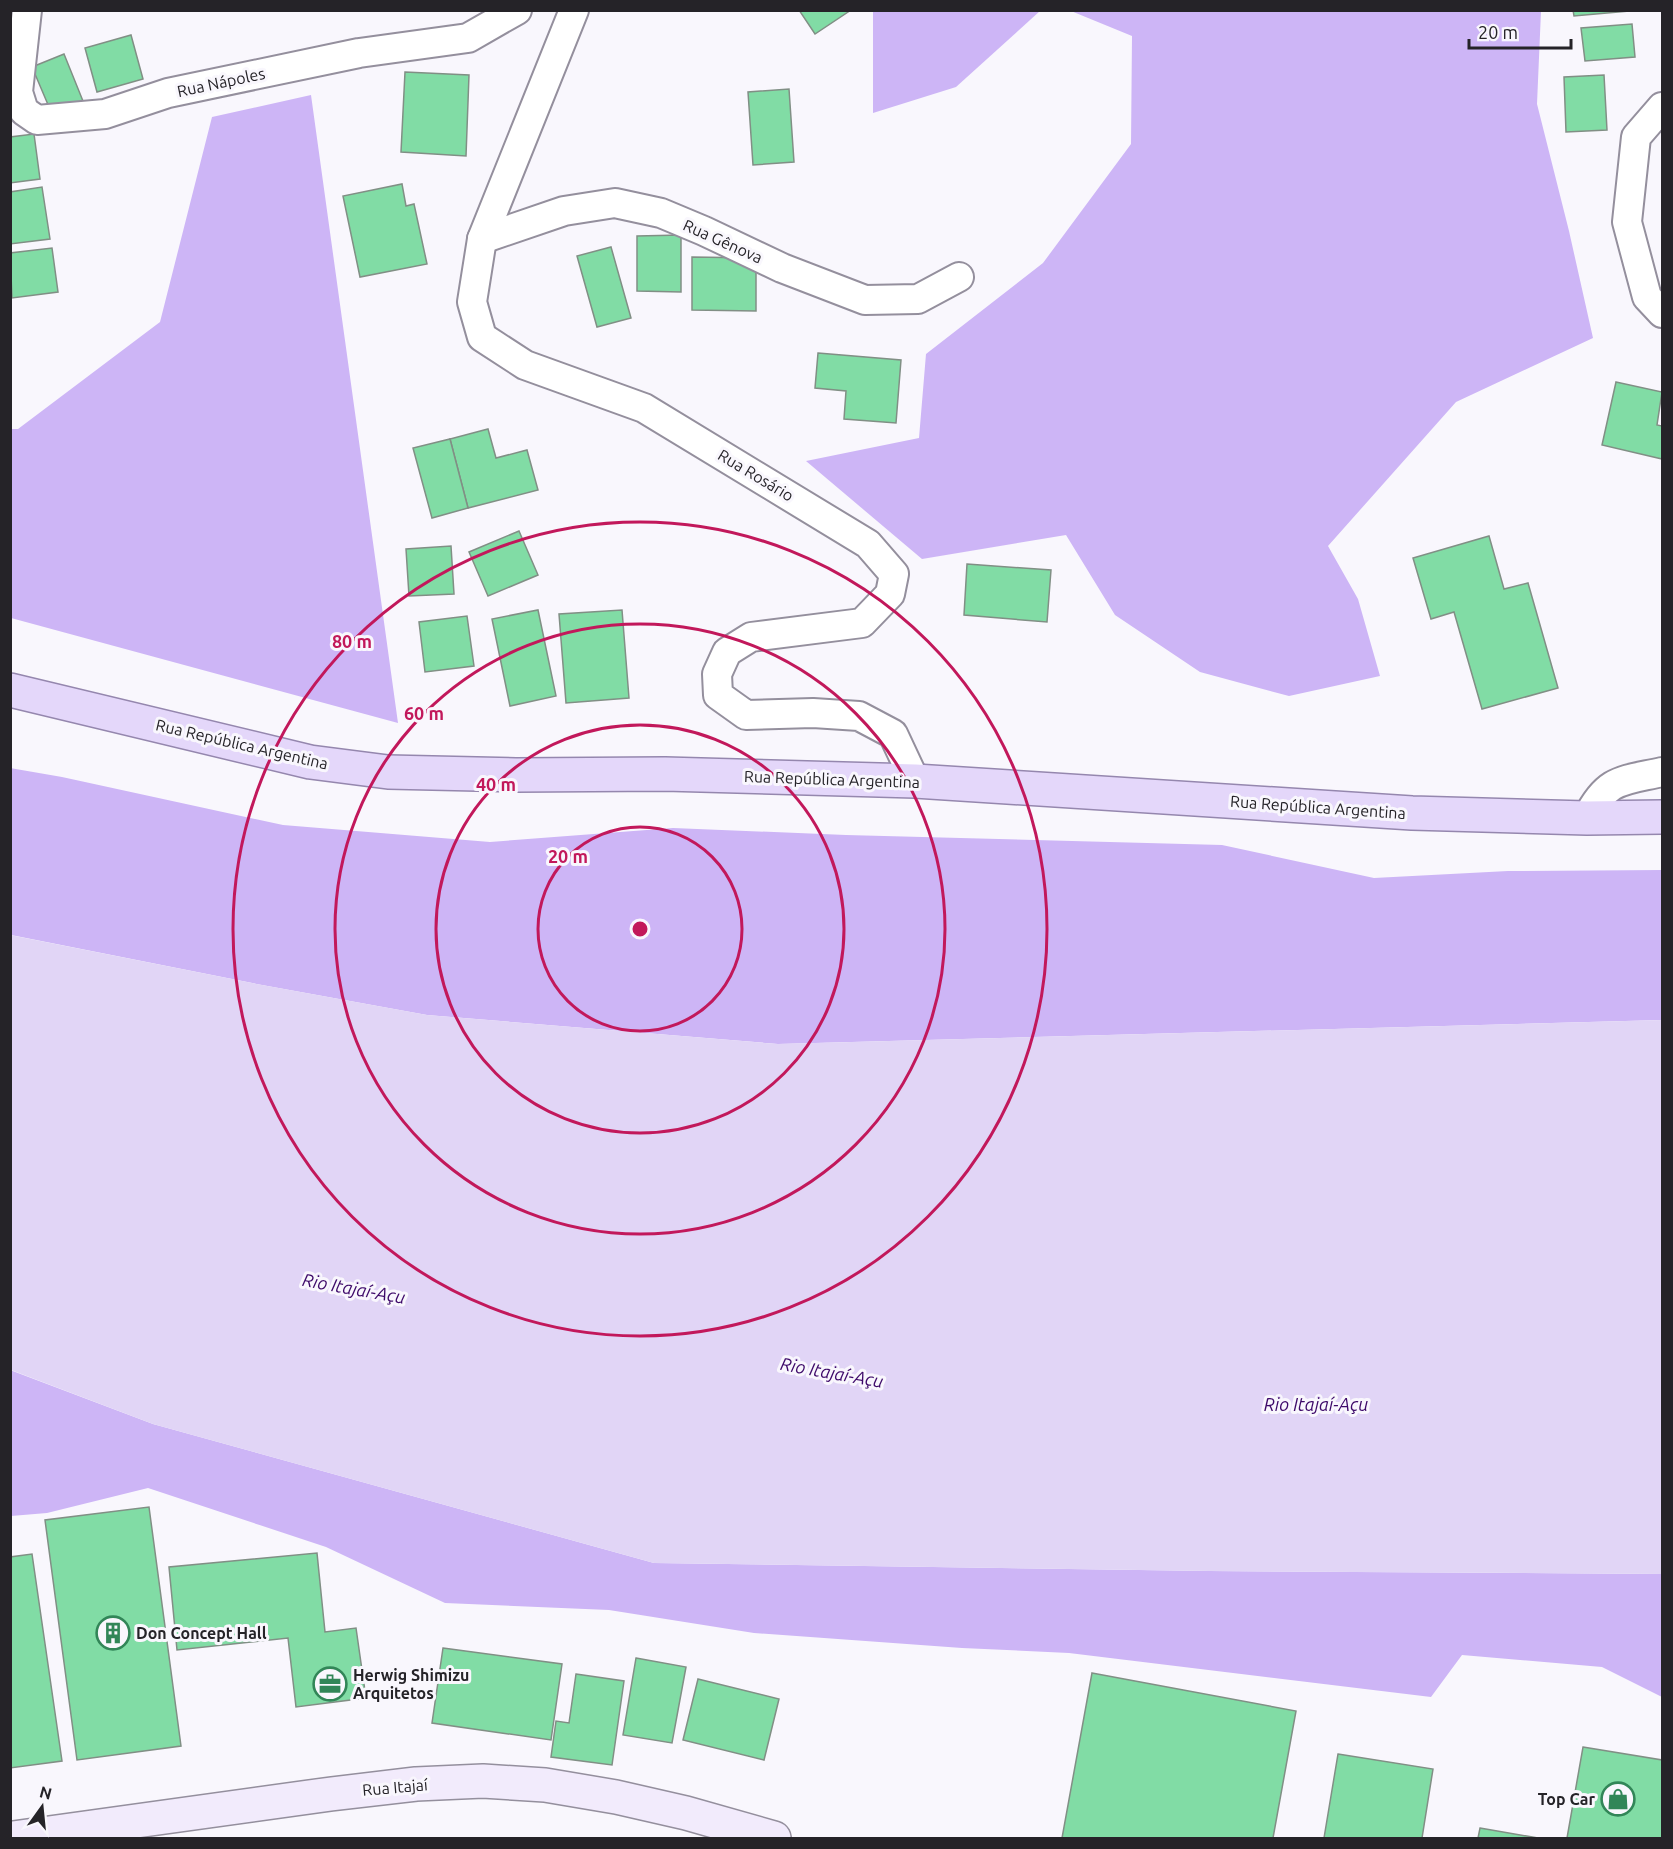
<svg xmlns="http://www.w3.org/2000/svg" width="1673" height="1849" viewBox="0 0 1673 1849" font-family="Ubuntu,sans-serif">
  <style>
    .forest { fill: #cdb5f6 }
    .water { fill: #e1d5f6 }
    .building { fill: #81dca5; stroke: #818f85; stroke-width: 1.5 }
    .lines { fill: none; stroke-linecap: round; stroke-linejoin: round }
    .minor-casing { stroke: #948f9d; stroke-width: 32 }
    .secondary-casing { stroke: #948f9d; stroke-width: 36 }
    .primary-casing { stroke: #9587ae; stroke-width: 36 }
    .minor { stroke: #fff; stroke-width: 28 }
    .secondary { stroke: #f2ebfc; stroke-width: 33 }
    .primary { stroke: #e4d7fa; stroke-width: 33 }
    .ring { fill: none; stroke: #c2185b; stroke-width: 3 }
    .labels { text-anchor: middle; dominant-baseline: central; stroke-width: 6; stroke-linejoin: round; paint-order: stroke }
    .street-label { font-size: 16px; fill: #252328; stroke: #f9f7fd }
    .poi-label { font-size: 16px; font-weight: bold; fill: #252328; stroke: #f9f7fd; text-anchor: start }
    .water-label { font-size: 18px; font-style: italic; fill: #3d0969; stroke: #f9f7fd }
    .centre { fill: #c2185b; stroke: #f9f7fd; stroke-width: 3 }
    .ring-label { font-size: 18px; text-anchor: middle; font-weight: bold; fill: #c2185b; stroke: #f9f7fd; stroke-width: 6; stroke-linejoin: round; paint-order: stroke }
  </style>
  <rect width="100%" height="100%" fill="#f9f7fd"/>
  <g class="forest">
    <polygon points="873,11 873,10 1040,11 956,87 873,113"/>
    <polygon points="1071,11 1541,11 1537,104 1569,231 1593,338 1456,402 1328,546 1358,599 1380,676 1289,696 1200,672 1115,615 1066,535 922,559 806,461 919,438 926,354 1043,263 1131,144 1132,36"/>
    <polygon points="311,95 398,723 11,618 11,429 18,429 160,322 212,117"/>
    <polygon points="10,768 62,777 283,825 490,842 673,828 846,835 1222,845 1374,878 1508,871 1662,870 1662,1020 778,1044 427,1015 262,985 11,935"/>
    <polygon points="10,1370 153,1424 654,1563 1209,1571 1662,1574 1662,1697 1602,1667 1462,1655 1431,1697 1069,1653 962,1648 754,1633 609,1610 445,1603 326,1547 148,1488 47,1513 11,1516"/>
  </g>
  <polygon class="water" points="10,935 262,985 427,1015 778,1044 1662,1020 1662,1574 1209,1571 654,1563 153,1424 11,1370"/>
  <g class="building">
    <polygon points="799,10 851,10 815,34"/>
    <polygon points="1573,10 1629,10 1629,11 1574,16"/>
    <polygon points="1632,24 1635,57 1585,61 1581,28"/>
    <polygon points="131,35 143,79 97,92 85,48"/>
    <polygon points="64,54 83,101 52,114 32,67"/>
    <polygon points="405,72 469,75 466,156 401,152"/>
    <polygon points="1604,75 1607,130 1566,132 1564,77"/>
    <polygon points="789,89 794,162 753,165 748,92"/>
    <polygon points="34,134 40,179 10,183 10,137"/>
    <polygon points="402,184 406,206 414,204 427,264 360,277 343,196"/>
    <polygon points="42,187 50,239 10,244 10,192"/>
    <polygon points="681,235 681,292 637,291 637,236"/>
    <polygon points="611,247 631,318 597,327 577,256"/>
    <polygon points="52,248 58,292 12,298 10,253"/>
    <polygon points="692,257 756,258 756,311 692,310"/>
    <polygon points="818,353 901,360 896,423 844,419 846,391 815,388"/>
    <polygon points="1616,382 1662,392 1657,425 1662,426 1662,459 1602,445"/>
    <polygon points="488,429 496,458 527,450 538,490 468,508 450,439"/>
    <polygon points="450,439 468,508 432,518 413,448"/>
    <polygon points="519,531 538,575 488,596 469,552"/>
    <polygon points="1489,536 1504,589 1528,583 1558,688 1482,709 1454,612 1431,619 1413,558"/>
    <polygon points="451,546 454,594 409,596 406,549"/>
    <polygon points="967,564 1051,570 1047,622 964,615"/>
    <polygon points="538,610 556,696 510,706 492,619"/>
    <polygon points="622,610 629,698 566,703 559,614"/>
    <polygon points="467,616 474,666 425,672 419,622"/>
    <polygon points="149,1507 181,1746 77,1760 45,1520"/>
    <polygon points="317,1553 325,1632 356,1628 366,1698 296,1707 288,1638 177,1650 169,1567"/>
    <polygon points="32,1554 62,1761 10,1768 10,1557"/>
    <polygon points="443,1648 562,1664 551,1740 432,1723"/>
    <polygon points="636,1658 686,1667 672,1743 623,1735"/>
    <polygon points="1092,1673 1296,1711 1273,1838 1062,1838"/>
    <polygon points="576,1674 624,1681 612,1765 551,1757 556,1721 569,1723"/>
    <polygon points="698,1679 779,1699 764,1760 683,1740"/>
    <polygon points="1583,1747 1662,1760 1662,1838 1567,1838"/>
    <polygon points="1338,1754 1433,1769 1422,1838 1324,1838"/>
    <polygon points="1480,1828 1538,1838 1478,1838"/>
  </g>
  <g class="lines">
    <defs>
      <g id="minor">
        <polyline points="27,10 18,92 24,111 37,120 105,114 168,93 359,53 468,38 517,10"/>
        <polyline points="574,10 482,239 472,302 482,337 525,365 644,408 868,544 894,574 890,594 862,623 751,637 727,652 717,674 718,695 746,715 813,713 859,716 893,734 915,781"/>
        <polyline points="1662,107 1636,137 1627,222 1647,297 1662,313"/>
        <polyline points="482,239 564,211 615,203 661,213 704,231 782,268 865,300 918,299 959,277"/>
        <path d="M 1587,818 C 1607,778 1622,781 1662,772"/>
      </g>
      <polyline id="secondary" points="13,1838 331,1794 416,1784 483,1781 545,1785 616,1797 686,1813 774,1838"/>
      <polyline id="primary" points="10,690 310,762 388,772 516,775 665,774 915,781 1412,813 1587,818 1662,817"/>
    </defs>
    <use href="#minor" class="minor-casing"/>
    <use href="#secondary" class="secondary-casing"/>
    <use href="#primary" class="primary-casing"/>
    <use href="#minor" class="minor"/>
    <use href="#secondary" class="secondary"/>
    <use href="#primary" class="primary"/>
  </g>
  <g class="ring">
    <circle cx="640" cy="929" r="102"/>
    <circle cx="640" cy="929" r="204"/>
    <circle cx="640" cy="929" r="305"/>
    <circle cx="640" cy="929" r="407"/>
  </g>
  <defs>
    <symbol id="building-ring" viewBox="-11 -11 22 22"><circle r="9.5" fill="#f9f7fd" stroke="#328658" stroke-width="1.5"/><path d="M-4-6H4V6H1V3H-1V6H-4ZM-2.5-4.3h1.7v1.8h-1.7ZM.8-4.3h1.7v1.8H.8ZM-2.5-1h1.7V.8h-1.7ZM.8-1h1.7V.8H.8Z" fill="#328658"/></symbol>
    <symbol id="office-ring" viewBox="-11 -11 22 22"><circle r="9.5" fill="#f9f7fd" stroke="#328658" stroke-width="1.5"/><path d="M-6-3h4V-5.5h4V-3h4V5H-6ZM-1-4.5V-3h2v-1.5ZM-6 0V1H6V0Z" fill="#328658"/></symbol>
    <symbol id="shop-ring" viewBox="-11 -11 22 22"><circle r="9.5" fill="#f9f7fd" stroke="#328658" stroke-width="1.5"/><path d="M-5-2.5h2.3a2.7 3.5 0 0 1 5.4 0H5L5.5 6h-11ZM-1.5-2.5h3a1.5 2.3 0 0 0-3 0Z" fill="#328658"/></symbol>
  </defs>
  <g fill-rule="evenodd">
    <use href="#building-ring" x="94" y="1614" width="38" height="38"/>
    <use href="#office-ring" x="311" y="1665" width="38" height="38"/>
    <use href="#shop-ring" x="1599" y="1780" width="38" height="38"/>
  </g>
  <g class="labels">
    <g class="street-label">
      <text transform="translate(221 82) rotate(-12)">Rua Nápoles</text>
      <text transform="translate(723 241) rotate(24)">Rua Gênova</text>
      <text transform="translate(756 475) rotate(31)">Rua Rosário</text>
      <text transform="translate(242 744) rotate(13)">Rua República Argentina</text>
      <text transform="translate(832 779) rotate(2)">Rua República Argentina</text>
      <text transform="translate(1318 807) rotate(4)">Rua República Argentina</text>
      <text transform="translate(395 1787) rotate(-5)">Rua Itajaí</text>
    </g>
    <g class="poi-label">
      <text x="136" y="1633">Don Concept Hall</text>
      <text x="353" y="1675">Herwig Shimizu<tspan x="353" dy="18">Arquitetos</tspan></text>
      <text x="1595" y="1799" text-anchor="end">Top Car</text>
    </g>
    <g class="water-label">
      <text transform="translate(354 1288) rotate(10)">Rio Itajaí-Açu</text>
      <text transform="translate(832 1372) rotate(10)">Rio Itajaí-Açu</text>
      <text x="1316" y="1404">Rio Itajaí-Açu</text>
    </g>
  </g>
  <circle cx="640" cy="929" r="9" class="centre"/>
  <g class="ring-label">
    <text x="352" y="648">80 m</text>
    <text x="424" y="720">60 m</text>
    <text x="496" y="791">40 m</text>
    <text x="568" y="863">20 m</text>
  </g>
  <rect width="1673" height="1849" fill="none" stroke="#252328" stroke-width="24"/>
  <g transform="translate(42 1807) rotate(15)" stroke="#f9f7fd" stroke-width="4.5" paint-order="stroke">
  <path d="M0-4.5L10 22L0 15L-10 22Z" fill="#252328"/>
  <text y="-9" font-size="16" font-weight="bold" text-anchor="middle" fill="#252328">N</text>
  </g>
  <path d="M1469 39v9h102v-9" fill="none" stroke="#252328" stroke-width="3"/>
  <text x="1478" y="39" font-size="18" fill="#252328" stroke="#f9f7fd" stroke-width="4.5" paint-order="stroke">20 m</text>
</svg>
